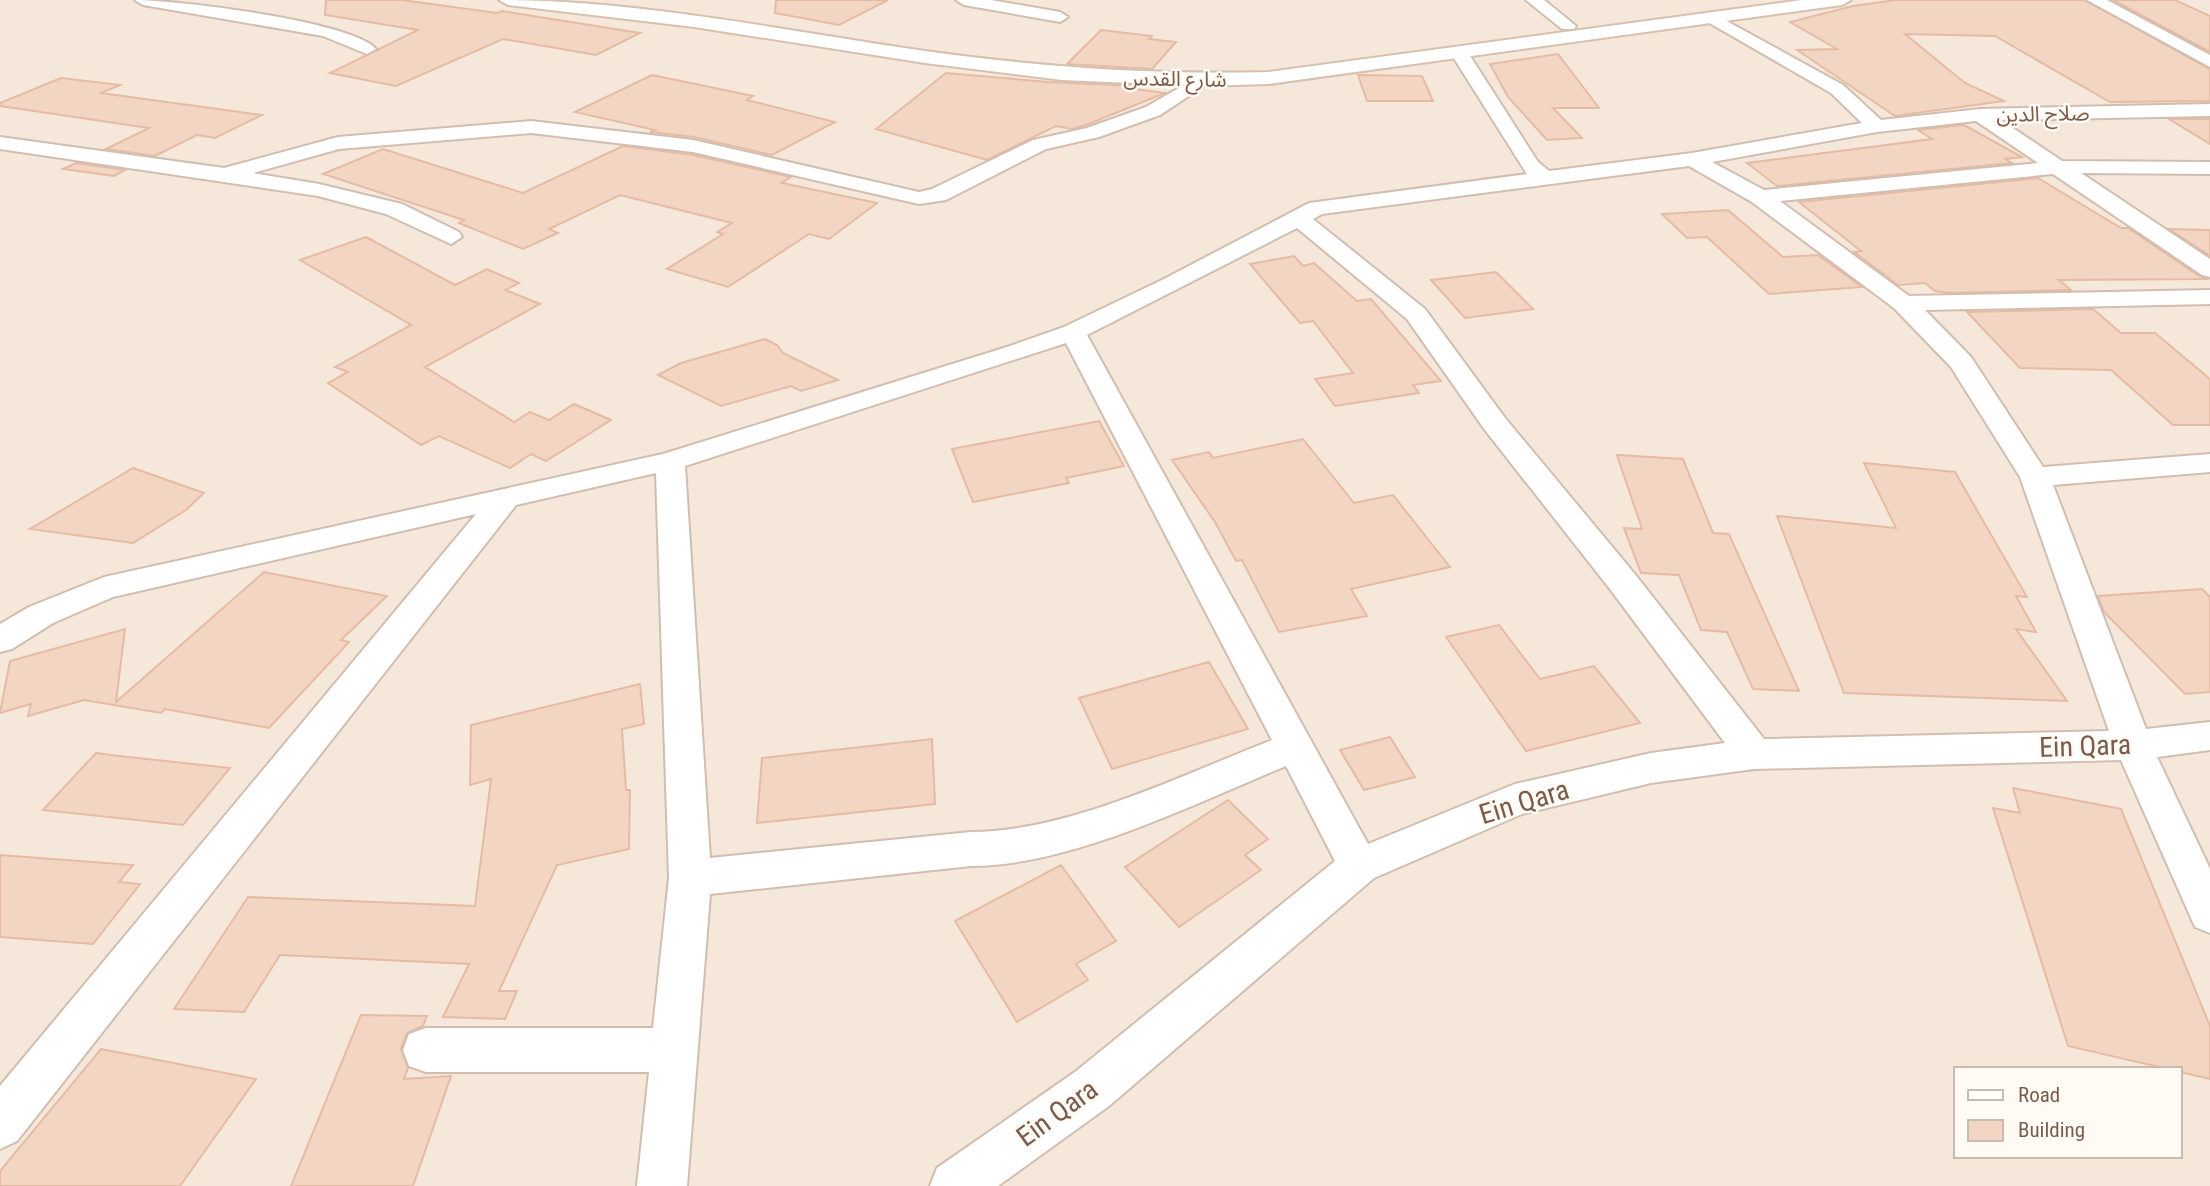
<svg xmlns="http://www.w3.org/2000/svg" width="2210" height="1186" viewBox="0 0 2210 1186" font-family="'Roboto Condensed','Noto Sans Arabic',sans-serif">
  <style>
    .residential { fill: #f5e8da; fill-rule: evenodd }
    .building { fill: #f3d5c3; stroke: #e6bba3; stroke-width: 2 }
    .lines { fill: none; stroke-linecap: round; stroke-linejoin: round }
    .street-casing { stroke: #d1beb0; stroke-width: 4 }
    .secondary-casing { stroke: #d6c0b0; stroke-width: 4 }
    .street { fill: #fff; fill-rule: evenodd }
    .secondary { fill: #fff; fill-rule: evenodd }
    .labels { text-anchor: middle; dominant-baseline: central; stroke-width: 5; stroke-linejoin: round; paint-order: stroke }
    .far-street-label { font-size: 21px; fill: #7a5c4d; stroke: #fffaf3 }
    .near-street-label { font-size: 28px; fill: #7a5c4d; stroke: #fffaf3 }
  </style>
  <rect width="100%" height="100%" fill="#fdf6ec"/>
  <path class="residential" d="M 0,0 L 2210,0 L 2210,1186 L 0,1186 ZM 1956,1069 L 2180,1069 L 2180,1156 L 1956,1156 Z"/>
  <g class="building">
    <polygon points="326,0 402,0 497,13 502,11 640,33 596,55 503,39 396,86 330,73 418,30 325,15"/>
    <polygon points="776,0 888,0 839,25 775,13"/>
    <polygon points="1896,0 2085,0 2210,69 2210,101 2110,102 1995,36 1905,34 1965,83 2004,101 1895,116 1797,50 1837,49 1790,22 1853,6"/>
    <polygon points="2113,0 2175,0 2210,16 2210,52"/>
    <polygon points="1101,30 1152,36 1149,39 1176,42 1152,69 1067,64"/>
    <polygon points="1558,54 1599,108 1553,108 1582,138 1547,140 1508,97 1490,64"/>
    <polygon points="946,73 1048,82 1137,86 1135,89 1165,93 1086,125 1072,129 1056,126 987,160 876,129"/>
    <polygon points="652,75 753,96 747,100 835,122 772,155 694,137 650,132 655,130 575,112"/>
    <polygon points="1358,75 1422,76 1433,101 1367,101"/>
    <polygon points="61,78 120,85 101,93 262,115 215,138 197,135 155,156 106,149 149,128 0,106 0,103"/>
    <polygon points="2169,119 2210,119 2210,144"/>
    <polygon points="1964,125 2022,157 2005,159 2012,163 1777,186 1747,163 1932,139 1918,130"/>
    <polygon points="623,146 693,155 791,177 782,183 877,203 829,239 809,234 728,287 667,269 723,234 717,232 732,223 620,195 549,229 558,233 523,249 459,223 464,220 323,174 383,149 523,193"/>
    <polygon points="76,163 125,170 114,176 63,169"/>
    <polygon points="2038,178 2121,228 2128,228 2201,277 2209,279 2059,280 2071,290 1948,293 1935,291 1925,283 1898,285 1854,252 1861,251 1799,202"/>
    <polygon points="1728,210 1783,257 1818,255 1862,287 1769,294 1707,237 1687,238 1662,214"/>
    <polygon points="2169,229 2210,230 2210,256"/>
    <polygon points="366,237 455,285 487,269 519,283 505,290 540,304 425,367 514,422 530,412 549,420 574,404 611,420 546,461 531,454 510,468 439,436 421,445 328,383 348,372 335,367 411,325 300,260"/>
    <polygon points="1294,256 1303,266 1314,263 1357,301 1371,299 1441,381 1413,385 1419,393 1335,406 1315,379 1353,373 1313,321 1300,323 1250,264"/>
    <polygon points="1496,272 1533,309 1465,318 1431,280"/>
    <polygon points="2093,309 2121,333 2155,333 2210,379 2210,425 2173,425 2111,370 2020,368 1967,312"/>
    <polygon points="765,339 777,345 783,353 838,380 801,391 791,386 721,406 658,375 681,363"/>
    <polygon points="1099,421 1124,466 1066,478 1069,483 973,502 952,449"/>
    <polygon points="1303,439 1354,503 1393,495 1450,567 1351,589 1367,616 1279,632 1242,560 1236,561 1215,522 1172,460 1209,452 1213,458"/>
    <polygon points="1617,455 1683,459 1713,533 1729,534 1799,691 1753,689 1727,632 1701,630 1679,575 1641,573 1624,528 1642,529"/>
    <polygon points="1864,463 1955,472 2027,597 2016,596 2036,632 2016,629 2067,701 1844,693 1777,516 1896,528"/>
    <polygon points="133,468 204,493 186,510 133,543 30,529"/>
    <polygon points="264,572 387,596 341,640 349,642 269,728 165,709 161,713 84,700 28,716 31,704 0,713 10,661 125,629 116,702"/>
    <polygon points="2202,589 2210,597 2210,692 2185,694 2104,612 2098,596"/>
    <polygon points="1499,625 1540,679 1594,666 1640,723 1526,751 1446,637"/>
    <polygon points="1209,662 1248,729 1112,769 1079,698"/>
    <polygon points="640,684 644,724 622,729 626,790 630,790 629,849 557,865 499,991 517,991 505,1019 443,1017 469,964 280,955 244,1012 174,1009 248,897 475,906 491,779 470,785 471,725"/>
    <polygon points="1390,737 1415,777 1364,790 1340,750"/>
    <polygon points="932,739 935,804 757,823 762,758"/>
    <polygon points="96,753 119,756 230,768 183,825 43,810"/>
    <polygon points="2013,788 2121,809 2210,1026 2210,1079 2180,1072 2180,1069 2168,1069 2068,1046 1993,808 2020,813"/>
    <polygon points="1228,800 1268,839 1245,855 1261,870 1179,927 1125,867"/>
    <polygon points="0,855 133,865 119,882 140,884 93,944 0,937"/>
    <polygon points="1061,865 1116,941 1076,964 1088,980 1017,1022 955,921"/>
    <polygon points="361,1015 427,1016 423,1026 407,1033 401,1049 408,1068 404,1079 451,1076 413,1186 291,1186"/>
    <polygon points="101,1049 256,1079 180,1186 0,1186 0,1171"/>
  </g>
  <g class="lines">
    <defs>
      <g id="street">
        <path d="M 135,0 C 176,0 351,21 376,49 L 367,54 L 323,36 L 143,5 Z"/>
        <polygon points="956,0 991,0 1060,12 1068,17 1060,22 964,5"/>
        <polygon points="1526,0 1544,0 1576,26 1574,29 1562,29"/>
        <polygon points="2087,0 2107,0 2210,55 2210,67"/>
        <path d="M 1712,13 L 1843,85 L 1881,120 L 1980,109 L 2210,104 L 2210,116 L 2001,120 L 2062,161 L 2210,162 L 2210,174 L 2081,173 L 2210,259 L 2210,277 L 2202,275 L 2053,174 L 1780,201 L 1909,296 L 2210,290 L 2210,304 L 1925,310 L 1971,357 L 2043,467 L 2210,454 L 2210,472 L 2053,485 L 2146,729 L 2210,722 L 2210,750 L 2157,757 L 2210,869 L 2210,933 L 2195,927 L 2121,760 L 1754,769 L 1651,783 L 1522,814 L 1374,878 L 1109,1106 L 998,1186 L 930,1186 L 937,1168 L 1075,1072 L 1335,861 L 1286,766 C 1193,804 1071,866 971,866 L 710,894 L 687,1186 L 637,1186 L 649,1072 L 426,1072 L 409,1066 L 403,1050 L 409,1034 L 426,1028 L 653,1028 L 669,878 L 656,473 L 516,505 L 17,1141 L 0,1149 L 0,1086 L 476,514 L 113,597 L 53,623 L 12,649 L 0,652 L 0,624 L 29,607 L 104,577 L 663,454 L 1007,347 L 1064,327 L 1164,279 L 1309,203 L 1527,174 L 1450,52 L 1453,48 L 1465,48 L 1538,162 L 1549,171 L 1692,153 L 1862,123 L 1831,93 L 1706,21 L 1704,18 ZM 1976,121 L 2038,163 L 1764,190 L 1712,162 L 1877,132 ZM 1689,166 L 1752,202 L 1894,308 L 1951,367 L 2020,477 L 2109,731 L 1764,739 L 1634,573 L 1505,418 L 1425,309 L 1313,219 L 1322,214 ZM 1297,228 L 1407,319 L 1485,430 L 1610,589 L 1725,743 L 1651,753 L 1515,784 L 1368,844 L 1087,335 ZM 1066,343 L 1272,740 C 1182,775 1068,832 971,832 L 710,858 L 685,466 Z"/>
        <polygon points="1198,77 1207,82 1204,86 1160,115 1099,137 1046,149 946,200 919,204 693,152 531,133 339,149 253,173 319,184 402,204 459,232 462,237 451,244 386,214 318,196 0,149 0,137 224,168 338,137 531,121 693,140 919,192 932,189 1033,140 1087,128 1146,107"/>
      </g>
      <path id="secondary" d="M 499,0 C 642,0 784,31 925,51 C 1040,67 1153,75 1269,72 L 1802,0 L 1851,0 L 1842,5 L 1269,84 L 1200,86 L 1062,80 L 925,63 L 694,27 L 508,5 Z"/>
    </defs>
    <use href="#street" class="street-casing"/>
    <use href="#secondary" class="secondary-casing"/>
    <use href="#street" class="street"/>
    <use href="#secondary" class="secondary"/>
  </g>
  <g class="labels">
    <g class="far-street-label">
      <text transform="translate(1175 79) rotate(1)">شارع القدس</text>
      <text transform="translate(2043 114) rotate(-1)">صلاح الدين</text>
    </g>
    <g class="near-street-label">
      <text transform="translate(2085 746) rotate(-2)">Ein Qara</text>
      <text transform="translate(1524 802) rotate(-17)">Ein Qara</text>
      <text transform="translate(1057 1113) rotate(-36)">Ein Qara</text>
    </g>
  </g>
  <rect x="1954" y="1067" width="228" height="91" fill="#fffaf3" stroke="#cabbb1" stroke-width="2"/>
  <rect x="1968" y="1090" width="35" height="10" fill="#ffffff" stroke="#cabbb1" stroke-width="2"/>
  <text x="2018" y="1102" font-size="21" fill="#7a5c4d">Road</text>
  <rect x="1968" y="1120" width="35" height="21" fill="#f3d5c3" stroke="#cabbb1" stroke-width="2"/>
  <text x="2018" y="1137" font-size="21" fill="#7a5c4d">Building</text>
</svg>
